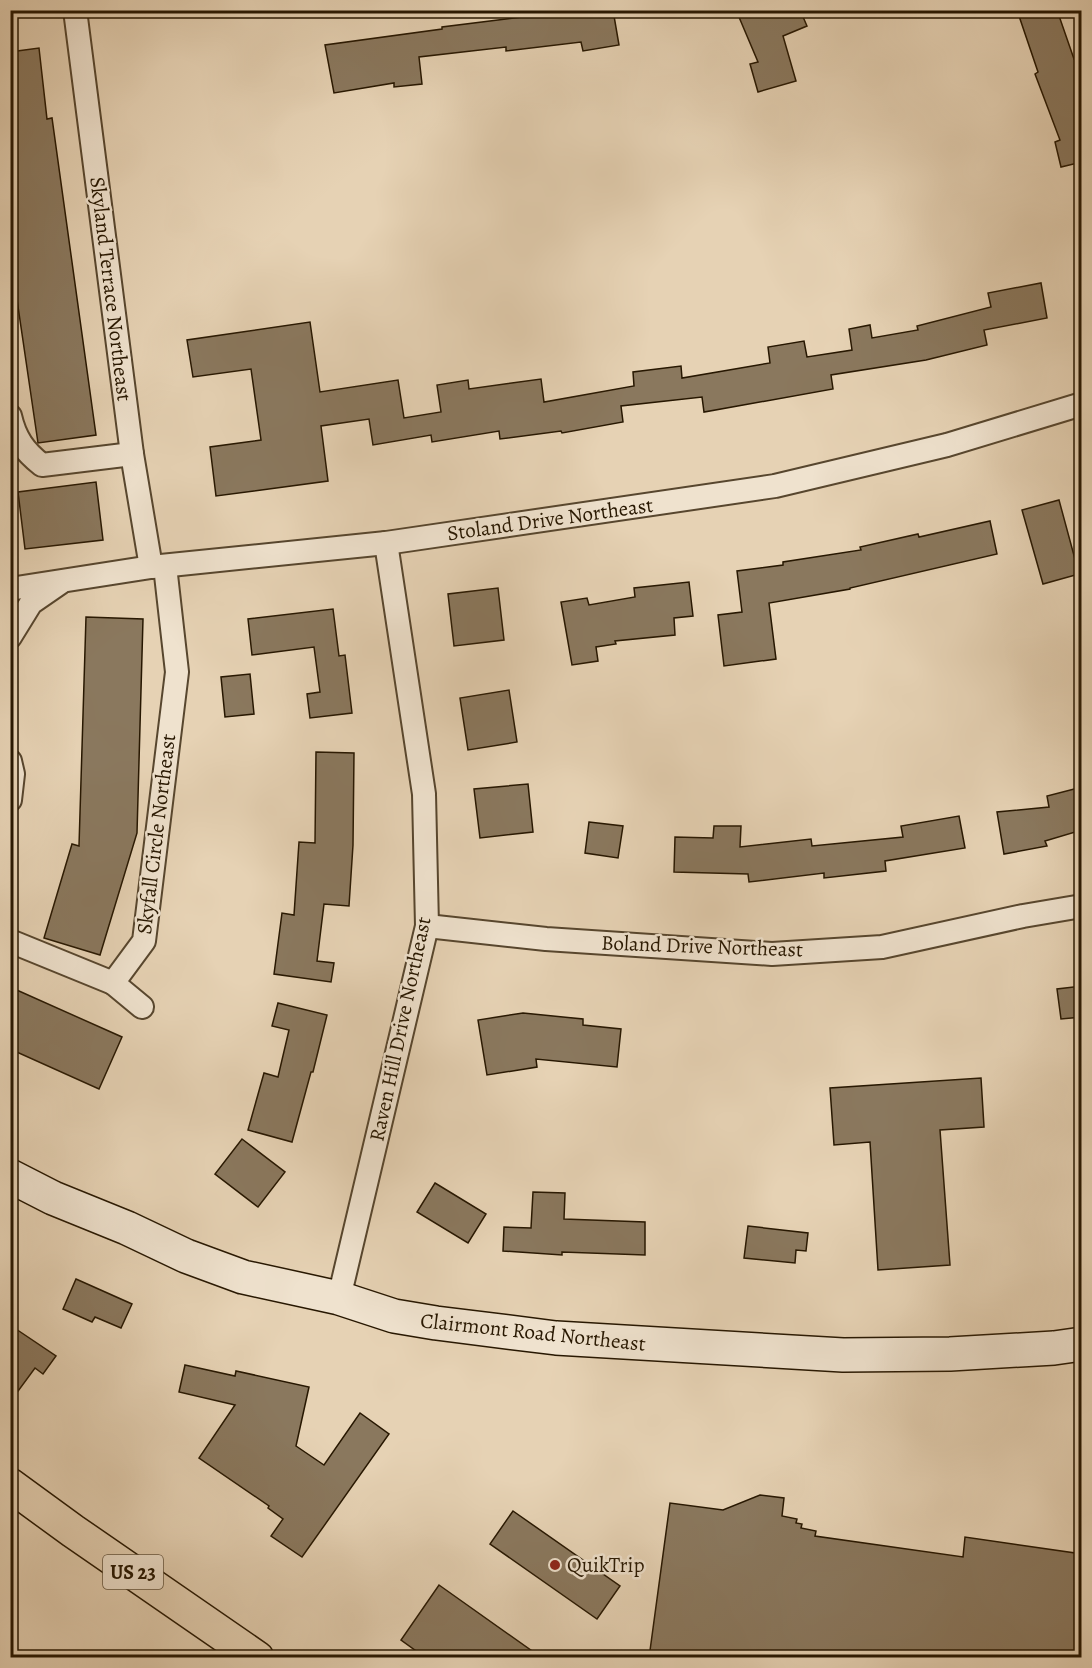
<svg xmlns="http://www.w3.org/2000/svg" width="1092" height="1668" viewBox="0 0 1092 1668" font-family="Alegreya,serif">
  <style>
    .building { fill: #8a785e; stroke: #271701; stroke-width: 1.5 }
    .lines { fill: none; stroke-linecap: round; stroke-linejoin: round }
    .minor-casing { stroke: #57462e; stroke-width: 26 }
    .secondary-casing { stroke: #271701; stroke-width: 36 }
    .primary-casing { stroke: #271701; stroke-width: 36 }
    .minor { stroke: #efe2ce; stroke-width: 22 }
    .secondary { stroke: #efe2ce; stroke-width: 33 }
    .primary { stroke: #e6d2b4; stroke-width: 33 }
    .poi-dot { fill: #8f2418; stroke: #efe2ce; stroke-width: 2 }
    .labels { text-anchor: middle; dominant-baseline: central; stroke-width: 5; stroke-linejoin: round; paint-order: stroke }
    .shield { fill: #efe2ce; stroke: #63543e; stroke-width: 1.5 }
    .shield-label { font-size: 20px; font-weight: bold; fill: #271701 }
    .street-label { font-size: 21px; fill: #271701; stroke: #efe2ce }
    .poi-label { font-size: 21px; fill: #271701; stroke: #efe2ce; text-anchor: start }
  </style>
  <rect width="100%" height="100%" fill="#e6d2b4"/>
  <filter id="stains"><feTurbulence type="fractalNoise" baseFrequency=".00333" numOctaves="4"/><feColorMatrix values="0 0 0 0 .2 0 0 0 0 .09 0 0 0 0 .02 0 0 0 .5 -.17"/></filter>
  <radialGradient id="worn" r=".72"><stop offset=".6" stop-color="#630" stop-opacity="0"/><stop offset="1" stop-color="#630" stop-opacity=".3"/></radialGradient>
  <g class="building">
    <polygon points="578,10 613,10 619,45 583,51 581,42 506,51 506,47 419,57 422,84 394,87 394,83 334,93 325,45 442,29 442,27"/>
    <polygon points="736,10 800,10 807,26 783,36 796,81 758,92 750,64 758,62"/>
    <polygon points="1017,10 1057,10 1074,59 1082,56 1082,162 1061,167 1055,142 1060,140 1035,74 1038,72"/>
    <polygon points="39,48 47,119 52,118 96,435 38,443 10,252 10,52"/>
    <polygon points="1041,283 1047,318 984,330 987,345 926,360 831,375 833,389 704,412 702,397 621,406 623,422 562,433 561,431 500,439 499,431 432,442 431,435 373,445 369,419 321,426 328,481 216,496 210,447 261,440 251,369 193,377 187,340 310,322 320,392 398,380 404,418 441,412 437,385 468,380 469,389 541,379 544,402 634,386 633,372 681,366 682,378 770,363 768,347 804,341 807,357 852,350 849,329 870,325 872,338 918,330 917,326 991,307 988,293"/>
    <polygon points="96,482 103,540 25,549 18,492"/>
    <polygon points="1059,500 1079,574 1043,584 1022,510"/>
    <polygon points="990,521 997,554 850,588 850,589 769,603 776,659 724,666 718,615 742,612 737,571 783,565 783,562 861,550 860,547 918,534 919,537"/>
    <polygon points="689,582 693,616 674,618 675,635 615,641 616,644 596,647 598,661 572,665 561,602 587,598 589,605 635,597 634,588"/>
    <polygon points="498,588 504,640 454,646 448,594"/>
    <polygon points="333,609 339,656 345,655 352,713 310,718 307,694 320,692 314,647 252,655 248,619"/>
    <polygon points="86,617 143,619 137,833 100,955 44,938 72,844 79,846"/>
    <polygon points="250,674 254,714 225,717 221,677"/>
    <polygon points="509,690 517,742 468,750 460,698"/>
    <polygon points="316,752 354,753 353,845 349,906 324,904 317,961 334,963 331,982 274,974 282,913 294,915 299,842 315,843"/>
    <polygon points="528,784 533,832 480,838 474,789"/>
    <polygon points="1082,787 1082,830 1045,841 1047,846 1004,854 997,812 1049,807 1047,796"/>
    <polygon points="959,816 965,848 885,861 886,871 824,878 824,873 749,882 748,874 674,872 675,837 713,838 714,826 741,826 740,847 811,839 812,846 903,837 901,826"/>
    <polygon points="589,822 623,826 618,858 585,853"/>
    <polygon points="1082,986 1082,1017 1061,1019 1057,989"/>
    <polygon points="10,987 122,1037 99,1089 10,1049"/>
    <polygon points="278,1003 327,1015 313,1072 311,1072 292,1142 248,1130 264,1073 278,1077 289,1030 272,1026"/>
    <polygon points="523,1013 583,1019 583,1025 621,1029 617,1067 536,1059 537,1067 487,1075 478,1020"/>
    <polygon points="981,1078 984,1127 940,1130 950,1265 878,1270 870,1142 834,1145 830,1088"/>
    <polygon points="242,1139 285,1172 258,1207 215,1174"/>
    <polygon points="435,1183 486,1214 468,1243 417,1212"/>
    <polygon points="533,1192 565,1193 564,1219 645,1222 645,1255 562,1252 562,1255 503,1251 504,1227 531,1228"/>
    <polygon points="748,1226 808,1233 806,1251 796,1250 795,1263 744,1258"/>
    <polygon points="76,1279 132,1304 121,1328 95,1317 92,1322 63,1309"/>
    <polygon points="10,1325 56,1356 43,1374 35,1368 10,1402"/>
    <polygon points="185,1365 235,1376 236,1371 309,1387 296,1446 324,1465 360,1413 389,1434 302,1557 271,1536 283,1519 268,1508 269,1506 199,1458 235,1405 179,1392"/>
    <polygon points="760,1495 784,1498 782,1516 797,1519 796,1523 802,1524 801,1528 816,1531 815,1536 963,1557 965,1537 1082,1554 1082,1658 649,1658 670,1503 723,1510"/>
    <polygon points="513,1511 620,1586 597,1619 490,1544"/>
    <polygon points="439,1585 542,1658 426,1658 401,1640"/>
  </g>
  <g class="lines">
    <defs>
      <g id="minor">
        <polyline points="75,10 132,454 151,567"/>
        <path d="M 10,416 C 15,438 24,451 42,465 L 132,454"/>
        <polyline points="10,589 151,567 386,543 775,486 947,445 1082,404"/>
        <polyline points="10,637 31,603 60,583"/>
        <polyline points="10,761 13,774 10,800"/>
        <polyline points="427,926 546,939 772,954 882,947 1023,916 1082,906"/>
        <polyline points="10,941 113,983 144,941 177,672 165,566"/>
        <polyline points="113,983 142,1007"/>
        <polyline points="339,1298 427,926 424,794 386,543"/>
      </g>
      <polyline id="secondary" points="10,1176 53,1198 127,1228 186,1256 243,1277 339,1298 394,1316 436,1323 556,1338 843,1355 950,1354 1054,1348 1082,1344"/>
      <polyline id="primary" points="10,1485 73,1531 257,1658"/>
    </defs>
    <use href="#minor" class="minor-casing"/>
    <use href="#secondary" class="secondary-casing"/>
    <use href="#primary" class="primary-casing"/>
    <use href="#minor" class="minor"/>
    <use href="#secondary" class="secondary"/>
    <use href="#primary" class="primary"/>
  </g>
  <circle class="poi-dot" cx="555" cy="1565" r="6"/>
  <g class="labels">
    <rect class="shield" x="103" y="1555" width="60" height="34" rx="4.5"/>
    <g class="shield-label">
      <text x="133" y="1572">US 23</text>
    </g>
    <g class="street-label">
      <text transform="translate(111 289) rotate(83)">Skyland Terrace Northeast</text>
      <text transform="translate(550 519) rotate(-8)">Stoland Drive Northeast</text>
      <text transform="translate(156 834) rotate(-83)">Skyfall Circle Northeast</text>
      <text transform="translate(702 946) rotate(2)">Boland Drive Northeast</text>
      <text transform="translate(400 1029) rotate(-78)">Raven Hill Drive Northeast</text>
      <text transform="translate(533 1332) rotate(6)">Clairmont Road Northeast</text>
    </g>
    <g class="poi-label">
      <text x="567" y="1565">QuikTrip</text>
    </g>
  </g>
  <rect width="1092" height="1668" fill="none" stroke="#e6d2b4" stroke-width="36"/>
  <rect x="12" y="12" width="1068" height="1644" fill="none" stroke="#271701" stroke-width="3"/>
  <rect x="18" y="18" width="1056" height="1632" fill="none" stroke="#271701" stroke-width="1.5"/>
  <rect width="100%" height="100%" filter="url(#stains)"/>
  <rect width="100%" height="100%" fill="url(#worn)"/>
</svg>
